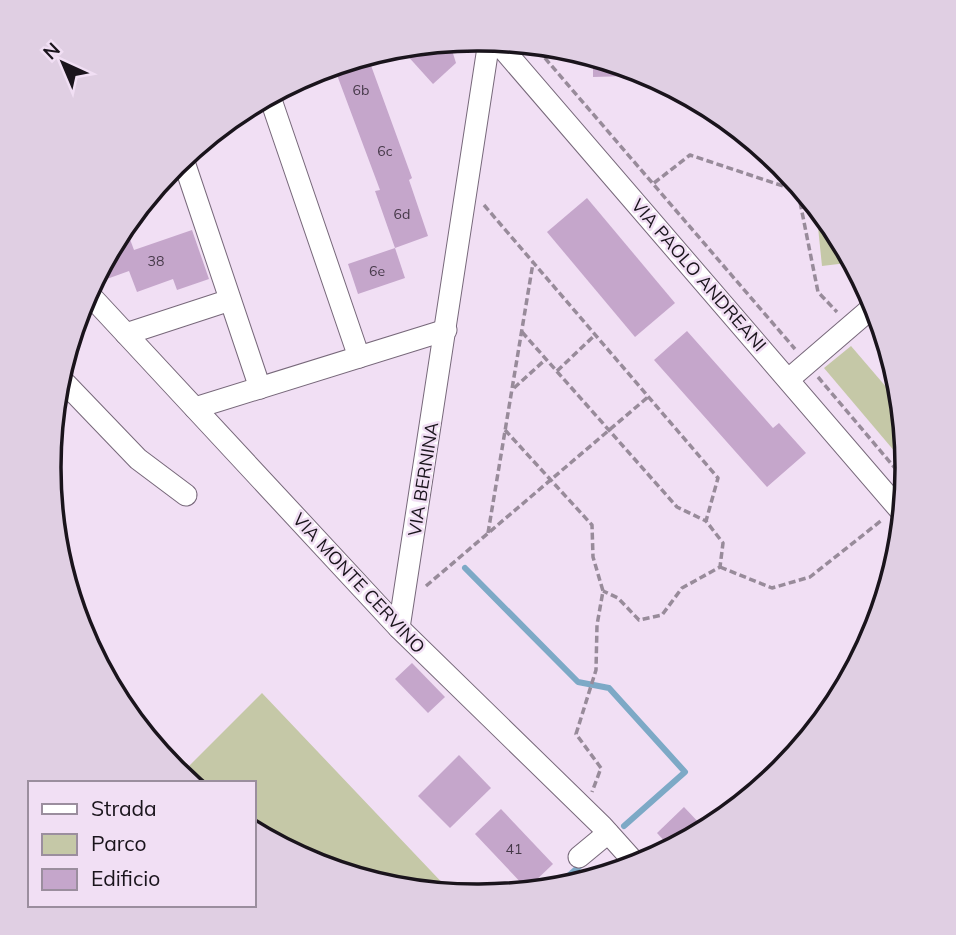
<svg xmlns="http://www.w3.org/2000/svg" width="956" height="935" viewBox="0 0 956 935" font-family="Mulish,sans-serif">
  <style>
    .green { fill: #c5c8a7 }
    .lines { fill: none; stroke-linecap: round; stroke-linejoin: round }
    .stream { stroke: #7da9c6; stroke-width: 6 }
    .building { fill: #c5a6cb }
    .minor-casing { stroke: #77687a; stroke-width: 23 }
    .path { stroke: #988b9a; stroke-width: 3.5; stroke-dasharray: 7 3.5; stroke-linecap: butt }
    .minor { stroke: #fff; stroke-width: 21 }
    .labels { text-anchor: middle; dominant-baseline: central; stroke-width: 5; stroke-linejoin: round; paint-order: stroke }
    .number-label { font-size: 14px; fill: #453848 }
    .street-label { font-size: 18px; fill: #1a141c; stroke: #f1dff4 }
    .rim { fill: none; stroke: #1a141c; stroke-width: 3.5 }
  </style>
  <rect width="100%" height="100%" fill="#f1dff4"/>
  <g class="green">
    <polygon points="817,217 847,263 822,266"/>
    <polygon points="851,346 893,395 907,466 824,368"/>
    <polygon points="262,693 450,891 313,864 254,824 254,783 193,783 174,771 133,709 189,766"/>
  </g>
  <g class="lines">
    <g class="stream">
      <polyline points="465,568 578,682 609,688 685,772 624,826"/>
      <polyline points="565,879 583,863"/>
    </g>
  </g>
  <g class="building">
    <polygon points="450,44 456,63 433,84 405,53"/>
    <polygon points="369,60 412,178 409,180 428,236 395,248 375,191 380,190 334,67"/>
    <polygon points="593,61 627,68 628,76 593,77"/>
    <polygon points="587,198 675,303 635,337 547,232"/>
    <polygon points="192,230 209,279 177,290 173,279 137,292 129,271 104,280 102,274 128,234 134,250"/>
    <polygon points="395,248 405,278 358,294 348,264"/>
    <polygon points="687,331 773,428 779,423 806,453 767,487 654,360"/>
    <polygon points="412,663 445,697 428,713 395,679"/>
    <polygon points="459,755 491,788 450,828 418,796"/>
    <polygon points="684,807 701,825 669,846 657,833"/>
    <polygon points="501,809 553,864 530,886 525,887 475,834"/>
  </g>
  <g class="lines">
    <defs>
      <g id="minor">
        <polyline points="497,42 899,509"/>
        <polyline points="271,100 359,357"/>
        <polyline points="183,159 260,388"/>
        <polyline points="88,293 399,628 602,826 637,865"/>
        <polyline points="126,334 230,300"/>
        <polyline points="789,379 875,305"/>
        <polyline points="66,384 138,459 186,495"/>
        <polyline points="195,408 446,330"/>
        <polyline points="399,628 489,41"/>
        <polyline points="579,857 608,833"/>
      </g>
    </defs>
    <use href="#minor" class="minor-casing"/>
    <g class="path">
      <polyline points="538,50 795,349"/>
      <polyline points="654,183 690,155 798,191"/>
      <polyline points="798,192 818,292 837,312"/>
      <polyline points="484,205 718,478 706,521 723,543 720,567 682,588 662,615 639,620 618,598 603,591"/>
      <polyline points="522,332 677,507 706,521"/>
      <polyline points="557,371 595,335"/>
      <polyline points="818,377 905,480"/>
      <polyline points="514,388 546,359"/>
      <polyline points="505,430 592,525 593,557 603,591 597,625 596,670 576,734 601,768 592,792"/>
      <polyline points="488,533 533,263"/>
      <polyline points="720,567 772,588 810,577 882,520"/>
      <polyline points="426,586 648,397"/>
    </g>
    <use href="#minor" class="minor"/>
  </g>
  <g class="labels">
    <g class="number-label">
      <text x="361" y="90">6b</text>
      <text x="385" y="151">6c</text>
      <text x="402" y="214">6d</text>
      <text x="156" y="261">38</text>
      <text x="377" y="271">6e</text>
      <text x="514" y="849">41</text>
    </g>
    <g class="street-label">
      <text transform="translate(699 275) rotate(49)">VIA PAOLO ANDREANI</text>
      <text transform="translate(423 479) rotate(-81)">VIA BERNINA</text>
      <text transform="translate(359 583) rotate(47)">VIA MONTE CERVINO</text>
    </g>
  </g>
  <path d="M0 0H956V935H0ZM477 51H479A416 416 0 0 1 895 467V468A416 416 0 0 1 479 884H477A416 416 0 0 1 61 468V467A416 416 0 0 1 477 51Z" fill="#e0cfe3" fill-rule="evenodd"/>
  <path class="rim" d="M477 51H479A416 416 0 0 1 895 467V468A416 416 0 0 1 479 884H477A416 416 0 0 1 61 468V467A416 416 0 0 1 477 51Z"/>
  <rect x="28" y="781" width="228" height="126" fill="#f1dff4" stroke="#9b8e9e" stroke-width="2"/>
  <rect x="42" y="804" width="35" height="10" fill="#ffffff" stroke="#9b8e9e" stroke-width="2"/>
  <text x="91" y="816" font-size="21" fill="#1a141c">Strada</text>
  <rect x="42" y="834" width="35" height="21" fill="#c5c8a7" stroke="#9b8e9e" stroke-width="2"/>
  <text x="91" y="851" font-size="21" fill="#1a141c">Parco</text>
  <rect x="42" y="869" width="35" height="21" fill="#c5a6cb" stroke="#9b8e9e" stroke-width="2"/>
  <text x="91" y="886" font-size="21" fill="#1a141c">Edificio</text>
  <g transform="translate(63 63) rotate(316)" stroke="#f1dff4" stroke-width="5" paint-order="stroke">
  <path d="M0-5L12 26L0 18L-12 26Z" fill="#1a141c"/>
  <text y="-10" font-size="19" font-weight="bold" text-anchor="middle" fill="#1a141c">N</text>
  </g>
</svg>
